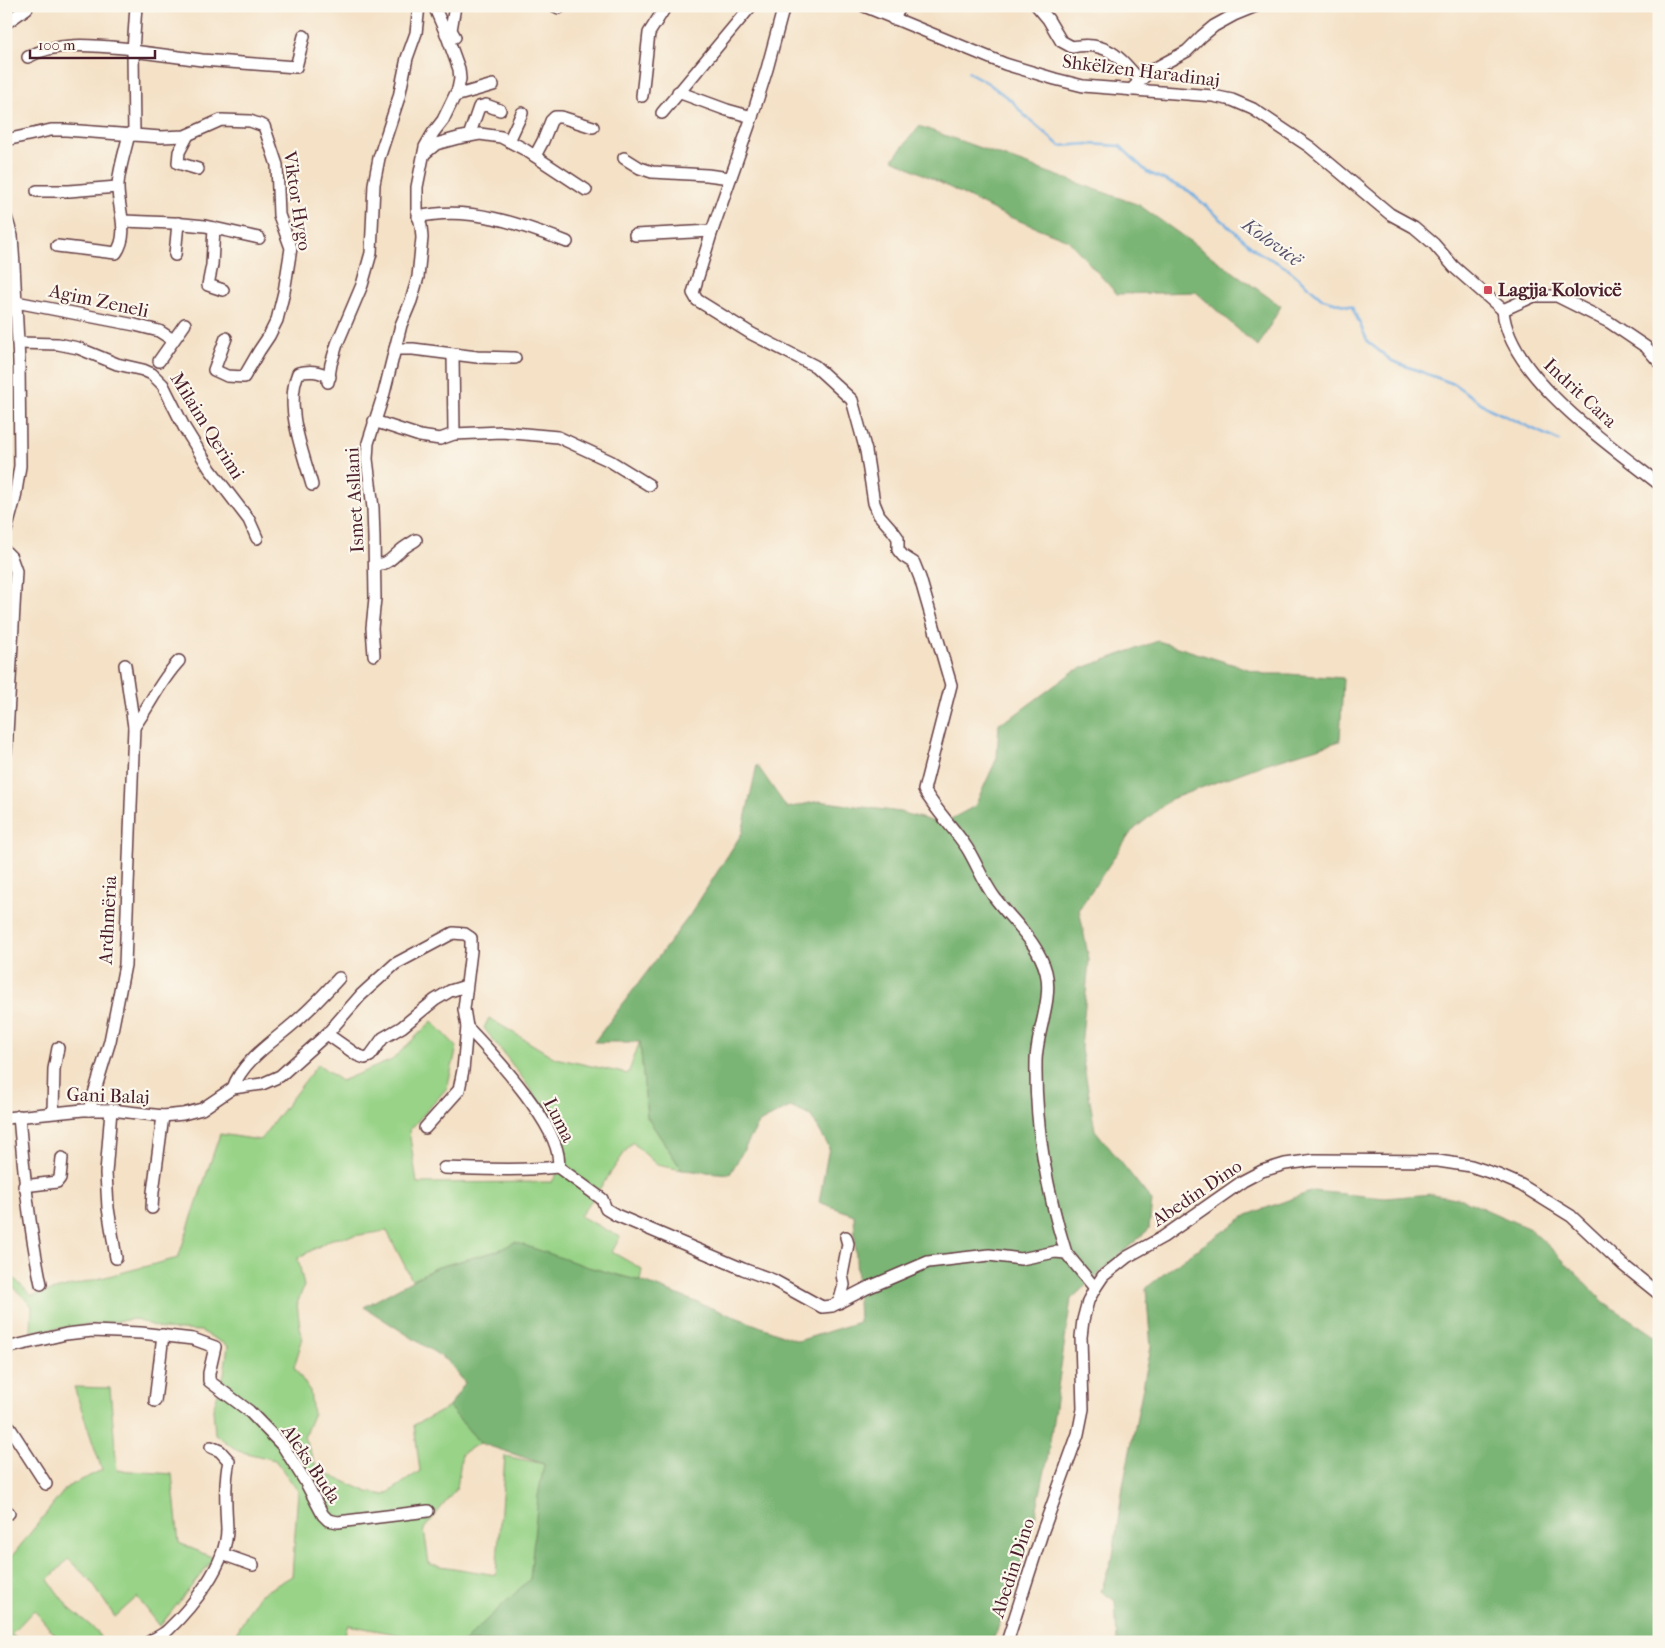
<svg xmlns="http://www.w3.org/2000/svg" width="1665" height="1648" viewBox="0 0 1665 1648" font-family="'IM FELL French Canon',serif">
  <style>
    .green { fill: #98d387; stroke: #717959 }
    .forest { fill: #7ab574; stroke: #626a50 }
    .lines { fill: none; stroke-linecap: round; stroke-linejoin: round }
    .stream { stroke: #6fade2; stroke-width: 2.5 }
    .minor-casing { stroke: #643c42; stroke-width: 14 }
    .minor { stroke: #fff; stroke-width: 11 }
    .poi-dot { fill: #d1495b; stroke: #fbf7ec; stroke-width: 2 }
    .labels { text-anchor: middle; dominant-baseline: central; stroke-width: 4.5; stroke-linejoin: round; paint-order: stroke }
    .street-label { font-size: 19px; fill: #4a1f2b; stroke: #fbf7ec }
    .poi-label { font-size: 19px; font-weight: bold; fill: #4a1f2b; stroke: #fbf7ec; text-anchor: start }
    .water-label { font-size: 20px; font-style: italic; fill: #57516b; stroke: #fbf7ec }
  </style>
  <rect width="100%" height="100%" fill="#fbf7ec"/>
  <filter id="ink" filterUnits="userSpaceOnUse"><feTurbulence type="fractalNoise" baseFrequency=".02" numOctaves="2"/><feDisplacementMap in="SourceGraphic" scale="10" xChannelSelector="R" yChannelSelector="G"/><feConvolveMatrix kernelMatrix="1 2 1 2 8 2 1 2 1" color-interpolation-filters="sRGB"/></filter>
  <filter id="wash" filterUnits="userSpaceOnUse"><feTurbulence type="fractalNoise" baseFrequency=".0096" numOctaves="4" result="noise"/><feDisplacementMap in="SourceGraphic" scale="20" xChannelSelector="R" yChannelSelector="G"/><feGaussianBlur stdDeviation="1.12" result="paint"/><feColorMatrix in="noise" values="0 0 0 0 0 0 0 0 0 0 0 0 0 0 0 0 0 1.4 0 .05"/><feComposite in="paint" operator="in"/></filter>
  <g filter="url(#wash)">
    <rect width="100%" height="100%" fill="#f4e1c6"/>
    <g class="green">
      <polygon points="489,1018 555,1058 628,1074 640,1041 647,1117 682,1170 657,1165 632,1142 589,1204 580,1216 620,1237 612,1252 642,1269 640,1281 514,1248 497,1251 435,1268 412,1280 387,1231 332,1239 298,1258 304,1286 297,1304 302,1341 294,1367 310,1391 313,1415 304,1437 318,1470 368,1492 385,1495 420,1471 414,1425 449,1407 480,1443 462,1453 457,1488 424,1529 429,1564 496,1575 505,1456 544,1464 530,1579 494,1642 438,1642 348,1625 342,1642 231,1642 258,1596 292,1576 298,1491 275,1460 238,1451 215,1434 213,1409 224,1374 228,1346 201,1331 162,1329 134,1319 31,1332 32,1306 6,1280 6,1270 32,1296 178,1258 220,1134 260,1140 318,1064 341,1081 392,1060 432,1021 457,1047 447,1088 409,1131 417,1183 552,1182 564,1161 551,1118 521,1076 484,1028"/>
      <polygon points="74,1387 110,1388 117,1470 172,1474 179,1543 214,1558 160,1626 137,1597 115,1617 90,1580 68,1559 48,1580 69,1608 97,1631 102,1642 61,1642 34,1610 11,1634 20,1642 6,1642 6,1551 12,1556 67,1487 102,1470"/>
    </g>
    <g class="forest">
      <polygon points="919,126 1139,205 1281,306 1258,347 1196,292 1117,294 1068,240 1002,214 893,159"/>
      <polygon points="1158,641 1264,674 1288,674 1343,678 1340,741 1265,764 1171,799 1132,831 1079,909 1089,960 1081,1049 1095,1130 1152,1201 1149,1229 1071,1299 1047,1461 1034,1522 1005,1611 992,1642 463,1642 530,1579 538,1496 544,1464 480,1443 449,1407 465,1383 448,1361 364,1307 435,1268 497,1251 515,1242 588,1267 644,1282 798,1341 859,1322 854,1215 819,1202 829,1147 811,1116 790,1107 759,1123 730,1174 682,1170 647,1117 640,1042 594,1042 690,915 742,833 757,765 787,808 819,801 900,812 942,824 975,806 997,758 999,723 1012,717 1074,671"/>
      <polygon points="1313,1191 1385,1198 1432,1194 1462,1199 1530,1229 1553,1250 1604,1302 1659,1339 1659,1642 1117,1642 1115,1601 1101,1591 1113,1555 1123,1486 1151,1347 1146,1288 1183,1259 1247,1215"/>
    </g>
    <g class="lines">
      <polyline class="stream" points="968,72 988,83 1013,102 1023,114 1060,146 1088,144 1120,146 1147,172 1189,191 1258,252 1287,268 1323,299 1352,307 1368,342 1392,361 1454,384 1488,408 1559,441"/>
    </g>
  </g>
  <g filter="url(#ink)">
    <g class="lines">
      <defs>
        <g id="minor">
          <polyline points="555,6 559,8"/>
          <path d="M 784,6 L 767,69 L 752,117 L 712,231 L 693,293 L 697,300 L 752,334 L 815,366 L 852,400 L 866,451 L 874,503 L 879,515 L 893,531 L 898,538 L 898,550 L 903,556 L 914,563 L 920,578 L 951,685 L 924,790 C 936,811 954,828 967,848 C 977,864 983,882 995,898 C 1013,922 1038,942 1046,972 C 1053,1000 1036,1033 1036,1062 C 1035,1126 1047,1192 1066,1253"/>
          <polyline points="864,6 1005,64 1055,79 1083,86 1213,96 1232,100 1253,109 1310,147 1390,214 1414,227 1434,244 1454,267 1503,310"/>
          <path d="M 1037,6 L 1048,19 L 1061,41 L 1072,47 C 1106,40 1120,57 1140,81"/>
          <polyline points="893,19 901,6"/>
          <polyline points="6,23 27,8"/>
          <polyline points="455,37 451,30 455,6"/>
          <polyline points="133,51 202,60 296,67 304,36"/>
          <path d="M 28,57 C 58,40 100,46 133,49"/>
          <polyline points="1131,90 1150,71 1187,51 1202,36 1214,26 1234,15 1256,6"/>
          <polyline points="678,92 727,110 752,117"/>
          <polyline points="455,96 493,85"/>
          <polyline points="642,96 649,33 666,6"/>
          <polyline points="662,113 751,6"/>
          <polyline points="134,135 133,51 136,6"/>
          <polyline points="188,135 179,152 178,163 198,169"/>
          <polyline points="469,136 479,107 486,105 500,110"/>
          <polyline points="6,140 51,130 66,130 161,137 185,136 221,120 250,121 264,126 277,165 279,215 291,248 284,292 277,320 269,336 259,351 244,377 227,376 214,370 226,338"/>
          <polyline points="509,141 522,113"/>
          <polyline points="424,154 436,144 458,138 480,134 501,137 524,149 586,190"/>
          <polyline points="535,156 543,141 551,121 555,117 561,117 593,127"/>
          <polyline points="624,158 640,168 652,172 707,175 730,178"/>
          <polyline points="37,191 69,191 117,187"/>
          <polyline points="6,217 12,236 14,265 19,362 20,466 15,498 6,531"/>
          <path d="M 418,217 C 468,205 521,224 567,242"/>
          <polyline points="123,221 173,223 205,226 259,238"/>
          <polyline points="214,228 212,265 208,285 223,290"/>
          <polyline points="635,235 712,231"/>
          <path d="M 57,246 L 116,253 C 130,234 118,209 118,188 C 117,176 126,148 129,134"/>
          <polyline points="175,255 178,223"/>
          <polyline points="16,302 135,325 159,331 173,340"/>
          <path d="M 1503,310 C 1508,376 1610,445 1659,484"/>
          <polyline points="1503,310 1534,296 1557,296 1609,322 1646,347 1659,362"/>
          <polyline points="18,343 58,344 78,348 117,364 143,370 152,374 163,385 184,427 210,469 249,520 257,538"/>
          <polyline points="395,349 413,349 477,357 515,358"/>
          <polyline points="453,354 454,434"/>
          <polyline points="159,361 185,324"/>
          <polyline points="328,382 331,364 337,344 362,285 371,253 374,184 379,158 399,97 407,58 416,33 419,6"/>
          <polyline points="374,421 420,436 440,439 454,434 502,432 558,437 610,461 649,485"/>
          <path d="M 312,485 C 303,452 284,407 298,373 C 310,370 318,371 330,377"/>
          <polyline points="6,552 11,557 16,571 6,752"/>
          <path d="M 375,564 C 386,566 391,559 399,552 C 404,547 410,544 416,540"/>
          <polyline points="374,655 372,628 375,598 374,538 373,508 367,459 368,443 384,393 401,325 411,301 418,277 422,238 421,226 417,209 417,187 425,147 433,133 443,120 458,89 460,79 459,69 447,36 434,6"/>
          <path d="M 134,727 C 150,705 160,681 179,661"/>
          <polyline points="327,1034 357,1055 365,1058 370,1056 383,1038 402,1027 435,1000 450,991 466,986"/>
          <path d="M 233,1088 C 244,1057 281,1037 304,1014 C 316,1003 328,990 339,978"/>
          <polyline points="89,1110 110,1041 125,965 134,727 125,665"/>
          <polyline points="111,1110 106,1173 108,1208 116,1258"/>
          <polyline points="53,1112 54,1069 58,1048"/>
          <path d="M 19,1116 C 24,1174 29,1226 41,1284"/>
          <polyline points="6,1118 83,1110 111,1110 163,1116 183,1114 202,1109 233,1088 262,1084 280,1076 327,1034 361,995 395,964 453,933 465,934 471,938 471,951 464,1009 467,1027 463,1070 459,1090 425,1128"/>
          <polyline points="558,1167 602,1199 606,1209 616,1215 743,1269 773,1280 822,1307 832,1306 865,1289 928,1262 989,1255 1021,1259 1055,1252 1066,1253 1095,1288"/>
          <path d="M 444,1168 C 482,1169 520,1171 558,1167 C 566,1132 491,1052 467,1027"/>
          <polyline points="24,1186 57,1182 60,1178 62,1158"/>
          <polyline points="152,1208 153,1192 163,1116"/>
          <polyline points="839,1303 844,1285 842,1275 848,1244 846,1237"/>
          <polyline points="6,1348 66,1334 92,1331 141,1333 193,1339 215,1347 209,1373 209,1381 249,1411 283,1446 305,1481 323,1515 328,1520 338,1522 428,1511"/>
          <polyline points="155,1401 163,1335"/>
          <polyline points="6,1422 46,1484"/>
          <polyline points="6,1510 9,1513"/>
          <polyline points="222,1554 253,1565"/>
          <path d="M 149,1642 C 155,1638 163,1635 168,1630 C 192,1607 227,1564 227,1529 C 226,1507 224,1483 229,1461 L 220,1451 L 211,1447"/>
          <polyline points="1007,1642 1042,1533 1078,1434 1083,1409 1081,1337 1083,1320 1088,1301 1095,1288 1103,1276 1127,1257 1163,1237 1243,1181 1262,1171 1285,1164 1315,1160 1438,1161 1471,1166 1498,1175 1521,1185 1571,1216 1623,1265 1659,1294"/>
        </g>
      </defs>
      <use href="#minor" class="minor-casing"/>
      <use href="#minor" class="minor"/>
    </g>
  </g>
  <rect class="poi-dot" x="1483" y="285" width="10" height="10" rx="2.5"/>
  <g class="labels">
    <g class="street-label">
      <text transform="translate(1141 71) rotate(7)">Shkëlzen Haradinaj</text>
      <text transform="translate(297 201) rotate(81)">Viktor Hygo</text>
      <text transform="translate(99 301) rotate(12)">Agim Zeneli</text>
      <text transform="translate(1580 393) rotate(43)">Indrit Cara</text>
      <text transform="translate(207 426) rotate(58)">Milaim Qerimi</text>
      <text transform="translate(355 500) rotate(-93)">Ismet Asllani</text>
      <text transform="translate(108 920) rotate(-87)">Ardhmëria</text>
      <text transform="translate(108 1096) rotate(2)">Gani Balaj</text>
      <text transform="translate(559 1120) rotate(63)">Luma</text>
      <text transform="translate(1197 1193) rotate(-34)">Abedin Dino</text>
      <text transform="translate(311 1464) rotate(56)">Aleks Buda</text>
      <text transform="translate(1013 1568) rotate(-72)">Abedin Dino</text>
    </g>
    <g class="poi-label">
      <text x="1498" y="290">Lagjja Kolovicë</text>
    </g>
    <g class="water-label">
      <text transform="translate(1272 242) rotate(36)">Kolovicë</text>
    </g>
  </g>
  <rect width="1665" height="1648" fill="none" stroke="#fbf7ec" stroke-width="25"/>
  <path d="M30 50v8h125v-8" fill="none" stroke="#4a1f2b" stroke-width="2.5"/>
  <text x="38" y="50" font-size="15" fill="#4a1f2b" stroke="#fbf7ec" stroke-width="4" paint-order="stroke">100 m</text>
</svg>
